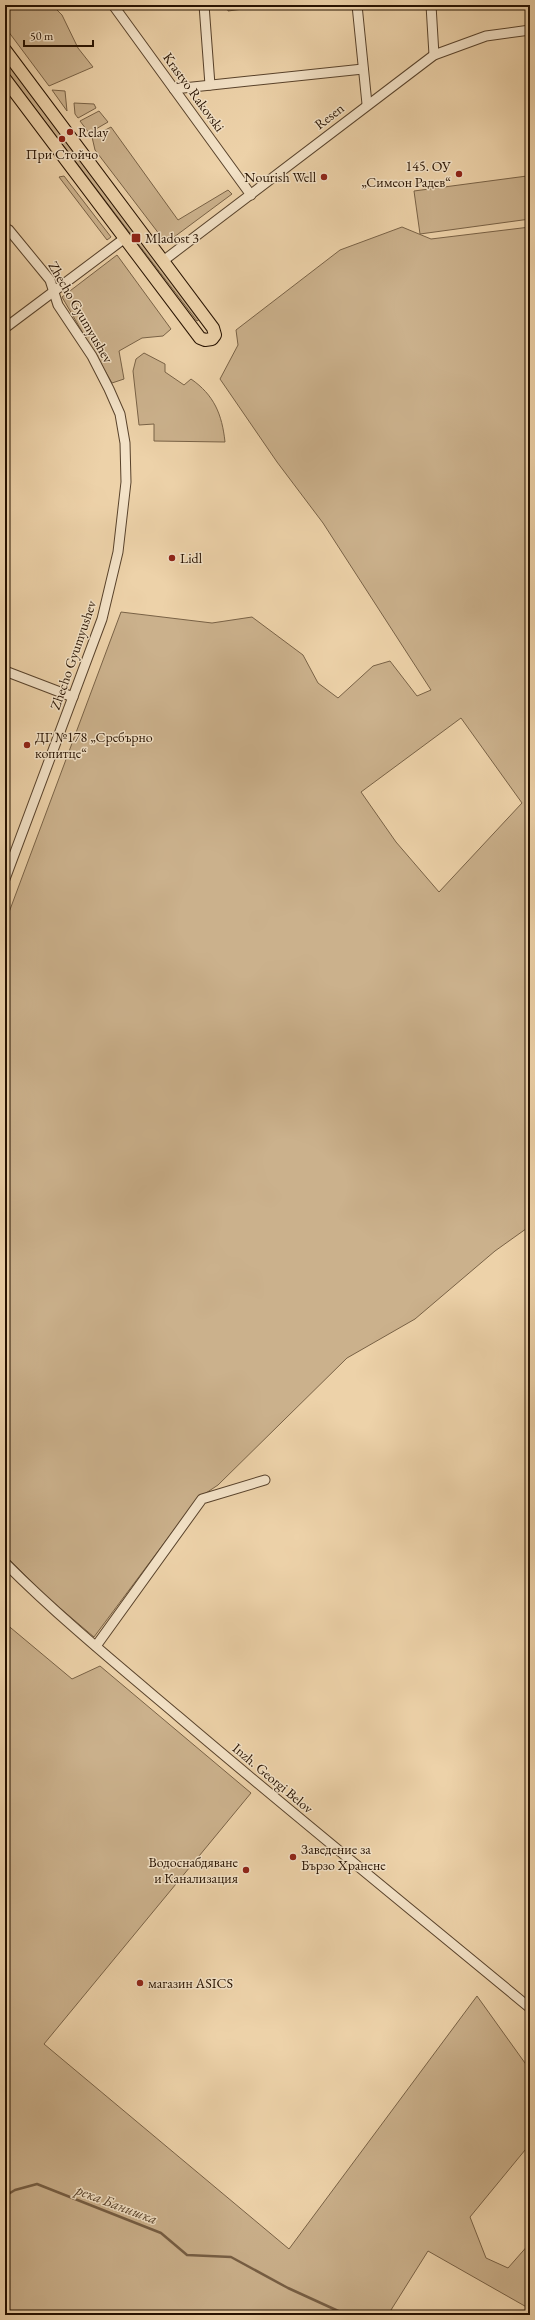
<svg xmlns="http://www.w3.org/2000/svg" width="535" height="2320" viewBox="0 0 535 2320" font-family="'EB Garamond',serif">
  <style>
    .green { fill: #cbb18c; stroke: #796246; fill-rule: evenodd }
    .lines { fill: none; stroke-linecap: round; stroke-linejoin: round }
    .stream { stroke: #765e44; stroke-width: 2.5 }
    .minor-casing { stroke: #58422b; stroke-width: 11 }
    .major-casing { stroke: #271201; stroke-width: 14 }
    .minor { stroke: #f3e2c7; stroke-width: 9 }
    .major { stroke: #edd2a9; stroke-width: 12 }
    .poi-dot { fill: #8f2418; stroke: #f3e2c7; stroke-width: 1.5 }
    .labels { text-anchor: middle; dominant-baseline: central; stroke-width: 3; stroke-linejoin: round; paint-order: stroke }
    .street-label { font-size: 14px; fill: #271201; stroke: #f3e2c7 }
    .poi-label { font-size: 14px; fill: #271201; stroke: #f3e2c7; text-anchor: start }
    .water-label { font-size: 15px; font-style: italic; fill: #5b452d; stroke: #f3e2c7 }
  </style>
  <rect width="100%" height="100%" fill="#edd2a9"/>
  <filter id="stains"><feTurbulence type="fractalNoise" baseFrequency=".005" numOctaves="4"/><feColorMatrix values="0 0 0 0 .2 0 0 0 0 .09 0 0 0 0 .02 0 0 0 .5 -.17"/></filter>
  <radialGradient id="worn" r=".72"><stop offset=".6" stop-color="#630" stop-opacity="0"/><stop offset="1" stop-color="#630" stop-opacity=".3"/></radialGradient>
  <g class="green">
    <polygon points="5,5 16,5 18,7 21,5 52,5 62,15 78,48 93,67 49,86 5,27"/>
    <polygon points="227,5 257,5 258,7 228,11"/>
    <polygon points="5,59 200,319 197,321 5,69"/>
    <polygon points="52,90 65,91 67,111"/>
    <polygon points="74,103 94,104 96,108 78,118 75,114"/>
    <polygon points="99,111 108,122 89,133 80,121"/>
    <polygon points="111,127 178,220 228,190 232,194 166,243 95,150 92,137"/>
    <polygon points="64,176 111,237 107,240 59,177"/>
    <polygon points="527,176 530,219 420,234 414,191"/>
    <path d="M 402,227 L 431,239 L 530,227 L 530,1226 L 495,1251 L 415,1319 L 347,1358 L 218,1485 L 197,1499 L 94,1637 L 47,1597 L 5,1555 L 5,923 L 121,612 L 212,623 L 252,617 L 303,655 L 318,683 L 338,698 L 373,666 L 390,661 L 417,696 L 431,690 L 323,523 L 277,462 L 220,379 L 238,345 L 236,330 L 340,250 ZM 461,718 L 522,803 L 439,892 L 396,842 L 361,792 Z"/>
    <polygon points="117,255 171,329 163,336 142,338 119,351 124,379 112,383 62,297"/>
    <path d="M 144,353 L 165,364 L 165,372 L 184,385 L 191,379 C 214,395 222,414 225,442 L 154,441 L 154,424 L 139,425 L 133,371 L 136,359 Z"/>
    <polygon points="5,1623 72,1679 100,1666 251,1793 44,2044 289,2249 477,1996 530,2070 530,2144 470,2217 486,2258 508,2268 530,2243 530,2309 428,2251 391,2310 399,2315 5,2315"/>
  </g>
  <g class="lines">
    <polyline class="stream" points="5,2196 15,2190 37,2184 161,2233 187,2255 231,2257 288,2288 347,2315"/>
    <defs>
      <g id="minor">
        <polyline points="113,5 251,195"/>
        <polyline points="204,5 210,85"/>
        <polyline points="357,5 367,104"/>
        <polyline points="431,5 434,55"/>
        <polyline points="174,89 363,69"/>
        <polyline points="5,228 9,230 50,280 58,305 92,356 109,389 120,414 125,443 126,482 118,552 102,619 5,879"/>
        <polyline points="163,261 434,55 486,36 530,30"/>
        <polyline points="5,328 125,238"/>
        <polyline points="5,671 73,697"/>
        <path d="M 5,1563 C 60,1618 120,1667 179,1717 C 294,1815 413,1911 530,2008"/>
        <polyline points="96,1646 202,1499 265,1480"/>
      </g>
      <polyline id="major" points="5,50 213,328 215,335 212,339 205,340 200,338 5,79"/>
    </defs>
    <use href="#minor" class="minor-casing"/>
    <use href="#major" class="major-casing"/>
    <use href="#minor" class="minor"/>
    <use href="#major" class="major"/>
  </g>
  <g class="poi-dot">
    <circle cx="70" cy="132" r="4"/>
    <circle cx="62" cy="139" r="4"/>
    <circle cx="459" cy="174" r="4"/>
    <circle cx="324" cy="177" r="4"/>
    <rect x="131" y="233" width="10" height="10" rx="2"/>
    <circle cx="172" cy="558" r="4"/>
    <circle cx="27" cy="745" r="4"/>
    <circle cx="293" cy="1857" r="4"/>
    <circle cx="246" cy="1870" r="4"/>
    <circle cx="140" cy="1983" r="4"/>
  </g>
  <g class="labels">
    <g class="street-label">
      <text transform="translate(194 92) rotate(54)">Krastyo Rakovski</text>
      <text transform="translate(329 116) rotate(-38)">Resen</text>
      <text transform="translate(81 312) rotate(60)">Zhecho Gyumyushev</text>
      <text transform="translate(73 655) rotate(-71)">Zhecho Gyumyushev</text>
      <text transform="translate(273 1778) rotate(40)">Inzh. Georgi Belov</text>
    </g>
    <g class="poi-label">
      <text x="78" y="132">Relay</text>
      <text x="62" y="154" text-anchor="middle">При Стойчо</text>
      <text x="451" y="166" text-anchor="end">145. ОУ<tspan x="451" dy="16">„Симеон Радев“</tspan></text>
      <text x="316" y="177" text-anchor="end">Nourish Well</text>
      <text x="145" y="238">Mladost 3</text>
      <text x="180" y="558">Lidl</text>
      <text x="35" y="737">ДГ №178 „Сребърно<tspan x="35" dy="16">копитце“</tspan></text>
      <text x="301" y="1849">Заведение за<tspan x="301" dy="16">Бързо Хранене</tspan></text>
      <text x="238" y="1862" text-anchor="end">Водоснабдяване<tspan x="238" dy="16">и Канализация</tspan></text>
      <text x="148" y="1983">магазин ASICS</text>
    </g>
    <g class="water-label">
      <text transform="translate(117 2204) rotate(21)">река Банишка</text>
    </g>
  </g>
  <rect width="535" height="2320" fill="none" stroke="#edd2a9" stroke-width="20"/>
  <rect x="6" y="6" width="523" height="2308" fill="none" stroke="#271201" stroke-width="2"/>
  <rect x="10" y="10" width="515" height="2300" fill="none" stroke="#271201"/>
  <path d="M24 40v6h69v-6" fill="none" stroke="#271201" stroke-width="2"/>
  <text x="30" y="40" font-size="12" fill="#271201" stroke="#f3e2c7" stroke-width="3" paint-order="stroke">50 m</text>
  <rect width="100%" height="100%" filter="url(#stains)"/>
  <rect width="100%" height="100%" fill="url(#worn)"/>
</svg>
